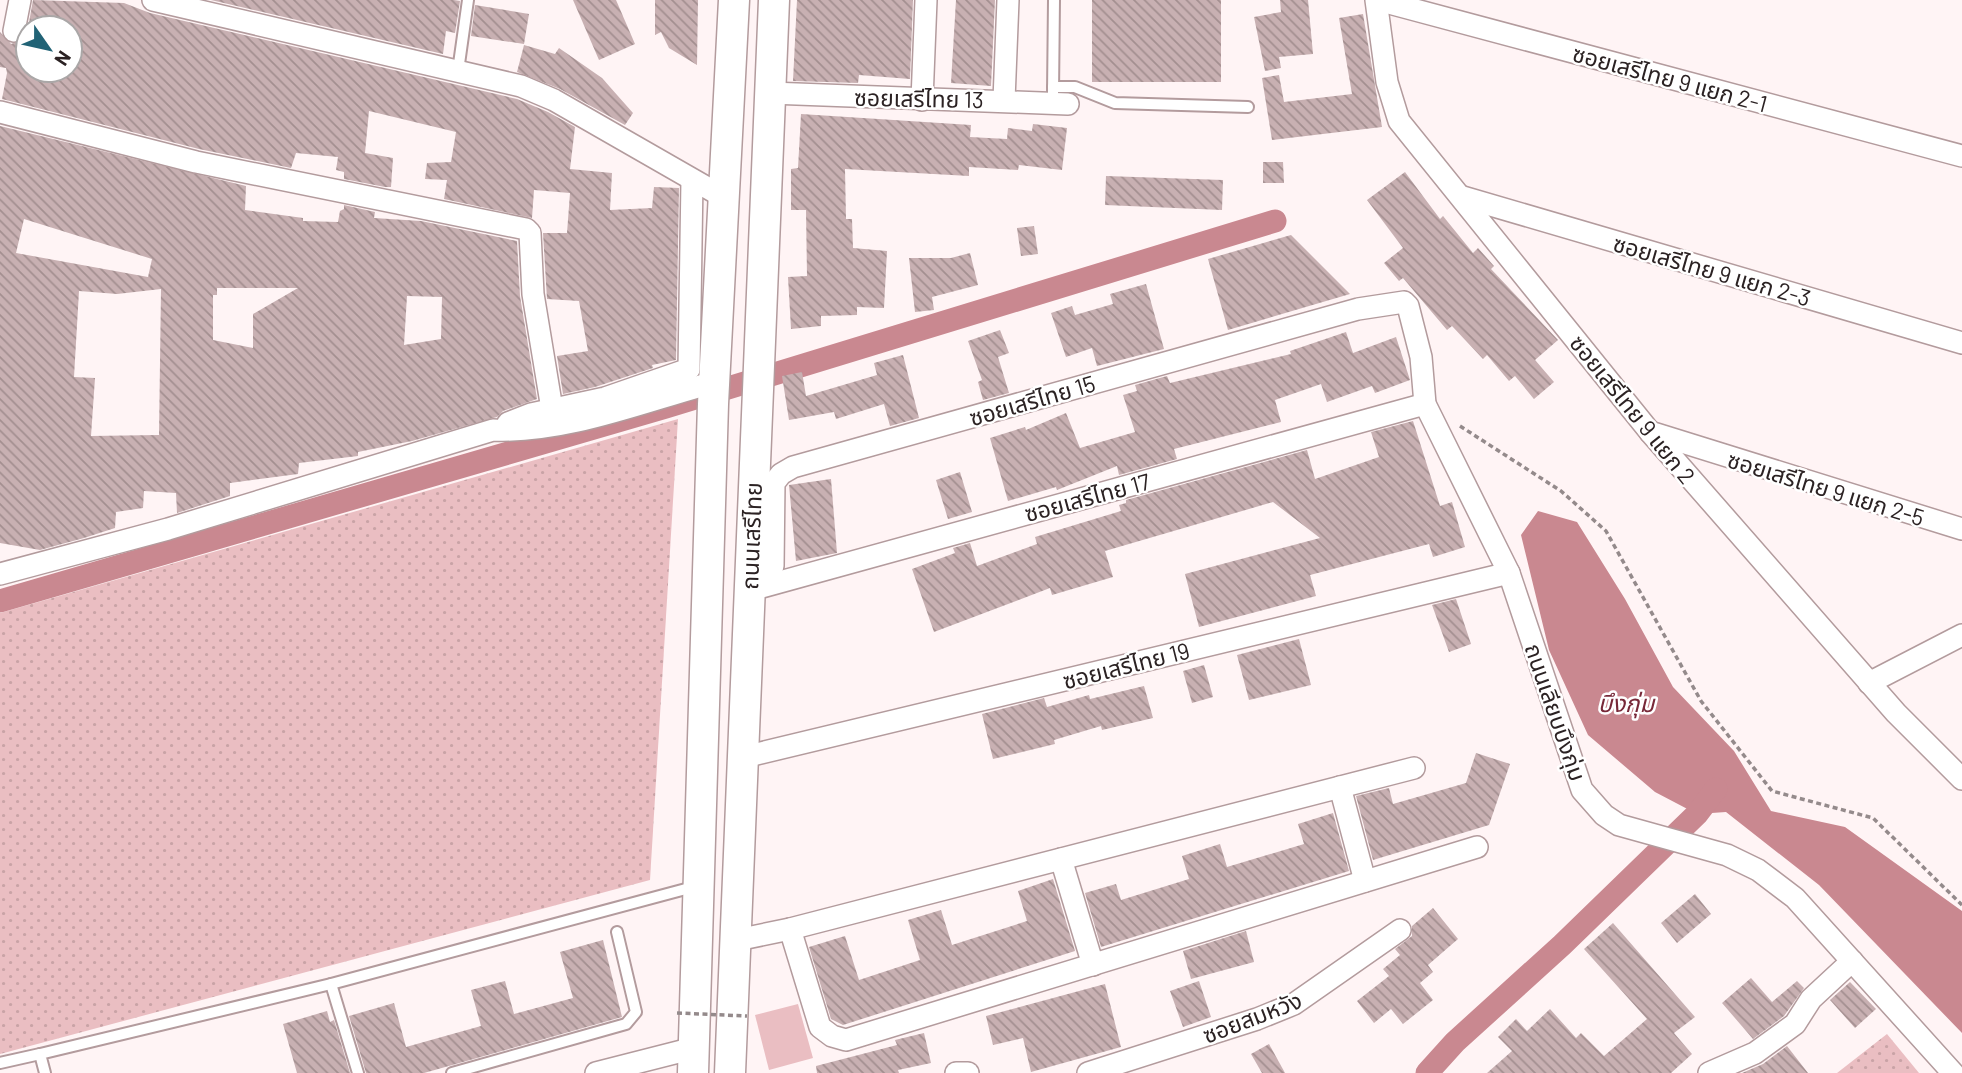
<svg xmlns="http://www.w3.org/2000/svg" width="1962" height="1073" viewBox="0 0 1962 1073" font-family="Barlow,'Noto Sans Thai',sans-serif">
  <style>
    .grass { fill: url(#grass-dots) }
    .pitch { fill: #eabec2 }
    .water { fill: #c98890 }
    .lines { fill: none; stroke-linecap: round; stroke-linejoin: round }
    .canal { stroke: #c98890; stroke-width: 23 }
    .building { fill: url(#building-back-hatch); fill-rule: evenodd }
    .service-casing { stroke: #b39b9d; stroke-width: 14 }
    .minor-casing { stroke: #b39b9d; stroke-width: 24 }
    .secondary-casing { stroke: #b39b9d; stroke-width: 33 }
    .path { stroke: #948a8b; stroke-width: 3.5; stroke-dasharray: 5 3.5; stroke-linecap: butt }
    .service { stroke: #fff; stroke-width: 10 }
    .minor { stroke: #fff; stroke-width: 21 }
    .secondary { stroke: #fff; stroke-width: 30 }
    .path-bridge { stroke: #948a8b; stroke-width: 3.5; stroke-dasharray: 5 3.5; stroke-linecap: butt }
    .labels { text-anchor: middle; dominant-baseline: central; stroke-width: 5; stroke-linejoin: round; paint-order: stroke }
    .street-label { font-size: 23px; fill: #2b2223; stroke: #fff }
    .water-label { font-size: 24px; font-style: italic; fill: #772838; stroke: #fff }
  </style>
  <defs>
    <pattern id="grass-dots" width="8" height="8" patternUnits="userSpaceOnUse" patternTransform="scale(1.75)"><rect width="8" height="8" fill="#eabec2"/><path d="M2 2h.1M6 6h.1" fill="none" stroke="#c9a3a6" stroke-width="1.8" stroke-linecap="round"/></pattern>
    <pattern id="building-back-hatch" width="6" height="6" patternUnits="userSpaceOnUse" patternTransform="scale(1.75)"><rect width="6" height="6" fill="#c8b0b2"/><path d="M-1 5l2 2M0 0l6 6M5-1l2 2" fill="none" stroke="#a38f90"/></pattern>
  </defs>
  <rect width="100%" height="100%" fill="#fff4f5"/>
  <g class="grass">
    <polygon points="678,419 650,880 0,1054 0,613"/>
    <polygon points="1887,1034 1919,1073 1837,1073"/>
  </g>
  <polygon class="pitch" points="798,1004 813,1058 769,1070 755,1015"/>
  <polygon class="water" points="1538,511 1577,522 1625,599 1673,687 1734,751 1771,811 1845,827 1962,911 1962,1033 1819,885 1726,812 1697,814 1655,792 1588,735 1549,650 1521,535"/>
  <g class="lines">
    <g class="canal">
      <polyline points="0,601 666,407 1275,221"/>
      <polyline points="1427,1073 1455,1042 1562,945 1697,814 1716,789"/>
    </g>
  </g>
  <g class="building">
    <polygon points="33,0 124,3 150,13 517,99 548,112 575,127 570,169 612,173 610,210 652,208 654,187 679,188 676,360 652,365 653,368 595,387 563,394 557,356 588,351 579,301 547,299 543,233 567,233 570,193 534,190 532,218 444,199 447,180 425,179 427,163 451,162 456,132 369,111 365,153 393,158 391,187 385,187 344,179 344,172 336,170 338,157 296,153 291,168 199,149 2,99 7,73 6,68 0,67 0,32 11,44 28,38 28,70 70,70 70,28 28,28"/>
    <polygon points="211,0 454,0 460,1 455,33 446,31 443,54"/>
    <polygon points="573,0 616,0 635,44 599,60"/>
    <polygon points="655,0 698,0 697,65 669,48 661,32 655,35"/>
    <polygon points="797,0 913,0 910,79 859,75 858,83 793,81"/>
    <polygon points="956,0 995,0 991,86 951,83"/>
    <rect x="1092" y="0" width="129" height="82"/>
    <polygon points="1280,0 1308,0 1313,54 1279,57 1281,68 1265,71 1254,17 1281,12"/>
    <polygon points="475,5 529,14 524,44 471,36"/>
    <polygon points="1363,14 1382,127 1272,140 1262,78 1279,75 1284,102 1352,94 1339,18"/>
    <polygon points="524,45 555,54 559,48 602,78 633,113 625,125 560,89 517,72"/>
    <polygon points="801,114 971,125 970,137 1007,139 1008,128 1032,131 1033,124 1067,128 1062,170 1019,165 1018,170 969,167 969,176 845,169 846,219 852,219 853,248 887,251 884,308 857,307 857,315 821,316 821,326 791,329 788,277 807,276 806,210 791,210 791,169 798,168"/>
    <path d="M 0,126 L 246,186 L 245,210 L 303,218 L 303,221 L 338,222 L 340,211 L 344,209 L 344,205 L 375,212 L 374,218 L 421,221 L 517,241 L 520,296 L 537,399 L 503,411 L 497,417 L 412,441 L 358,452 L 358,456 L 299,463 L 298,474 L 230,483 L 230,496 L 177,513 L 176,493 L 144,491 L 143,508 L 116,512 L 115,528 L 84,538 L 40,550 L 0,543 ZM 24,219 L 152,259 L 148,277 L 16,253 ZM 217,288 L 298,288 L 253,314 L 253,348 L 213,340 L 213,295 L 217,295 ZM 161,289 L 159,435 L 91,436 L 95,378 L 74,377 L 79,291 L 117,294 ZM 407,296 L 442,297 L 441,339 L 404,345 Z"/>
    <polygon points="1263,162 1283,162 1284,183 1263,183"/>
    <polygon points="1405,172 1440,219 1443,216 1473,253 1478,248 1494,266 1491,269 1558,340 1535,360 1554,382 1534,399 1515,376 1509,381 1487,355 1483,359 1452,326 1447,330 1403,278 1399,281 1384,263 1403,248 1367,200"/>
    <polygon points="1106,176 1223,180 1222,210 1105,205"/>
    <polygon points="1034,226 1038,254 1021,256 1017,228"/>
    <polygon points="1291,235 1350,294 1228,330 1208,259"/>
    <polygon points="970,253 978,285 932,297 934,310 915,312 909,258 951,258"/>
    <polygon points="1146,284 1164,349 1097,366 1092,348 1066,357 1051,313 1072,306 1075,315 1113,304 1110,294"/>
    <polygon points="1000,330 1009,353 998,357 1009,393 983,400 978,382 982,380 968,341"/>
    <polygon points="1346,332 1353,353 1396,337 1410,380 1375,393 1372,386 1327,402 1321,384 1275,400 1281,422 1174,449 1177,459 1119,475 1117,466 1057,490 1056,487 1008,501 990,438 1025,427 1026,430 1066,413 1080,448 1135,432 1123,395 1137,391 1135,385 1167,376 1170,383 1291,354 1290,351"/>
    <polygon points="903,355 919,418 890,426 884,404 836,419 834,412 789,420 782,376 802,372 806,396 877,375 874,363"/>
    <polygon points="1413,421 1440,506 1452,502 1465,547 1433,557 1429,544 1310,575 1316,596 1199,627 1185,574 1320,538 1273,502 1105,551 1113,577 1052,595 1050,588 934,632 912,569 955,553 953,548 970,543 977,566 1037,544 1035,537 1121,511 1119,505 1126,503 1126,500 1307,450 1315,479 1379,457 1371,432"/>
    <polygon points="960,472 972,512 948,519 936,480"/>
    <polygon points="831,479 837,553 796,561 789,485"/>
    <polygon points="1456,599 1471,644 1449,652 1432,605"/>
    <polygon points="1299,639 1311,685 1249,700 1237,655"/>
    <polygon points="1204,665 1213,697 1192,703 1183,671"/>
    <polygon points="1144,686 1153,718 1102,730 1101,726 1054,740 1055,744 993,759 982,714 1044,698 1047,707 1089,695 1090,699"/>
    <polygon points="1476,753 1510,764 1489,825 1373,860 1356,796 1389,788 1393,804 1466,783"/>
    <polygon points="1333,813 1349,871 1101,947 1085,893 1116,884 1121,900 1189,879 1182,856 1220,844 1227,867 1304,844 1298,824"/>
    <polygon points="1053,879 1075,951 843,1025 831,1019 809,947 845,936 859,980 920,960 908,920 941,910 952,945 1027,921 1018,891"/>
    <polygon points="1695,894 1711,914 1677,943 1661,923"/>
    <polygon points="1433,908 1458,939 1428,965 1433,972 1420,983 1433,1000 1403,1024 1391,1009 1374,1023 1357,1001 1389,976 1383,969 1400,955 1395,949 1412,936 1412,926"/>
    <polygon points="1613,923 1695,1017 1674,1033 1692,1054 1671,1073 1487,1073 1512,1051 1498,1037 1516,1019 1527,1031 1550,1009 1576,1038 1581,1033 1604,1056 1647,1019 1584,949"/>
    <polygon points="1246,931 1254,962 1191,979 1183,951"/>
    <polygon points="603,940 622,1017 424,1073 366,1073 349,1016 394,1003 406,1047 481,1026 471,990 505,981 514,1014 573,998 560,952"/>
    <polygon points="1751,978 1772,1002 1797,981 1804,988 1784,1016 1753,1039 1722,1003"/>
    <polygon points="1199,981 1211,1017 1183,1027 1170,991"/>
    <polygon points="1850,982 1876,1009 1855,1028 1830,1000"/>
    <polygon points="1105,984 1121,1047 1031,1072 1023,1038 993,1045 986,1016"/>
    <polygon points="327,1011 330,1022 334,1020 350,1073 297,1073 283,1024"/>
    <polygon points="924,1033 931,1063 898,1070 899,1073 817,1073 816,1066 897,1045 895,1040"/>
    <polygon points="1269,1044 1285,1073 1262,1073 1251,1054"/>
    <polygon points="1787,1046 1808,1073 1742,1073 1763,1064"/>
  </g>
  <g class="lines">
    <defs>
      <g id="service">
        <polyline points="458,71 468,0"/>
        <polyline points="1053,87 1075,87 1115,103 1248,107"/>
        <polyline points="1053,93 1054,0"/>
        <polyline points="331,984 358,1073"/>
        <polyline points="0,1063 40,1054"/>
        <polyline points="45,1073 40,1054 331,984 697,886"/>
        <polyline points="452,1073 626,1024 636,1012 617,932"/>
      </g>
      <g id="minor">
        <polyline points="153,0 521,86 554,100 725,198"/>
        <polyline points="1376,0 1387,82 1399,121 1650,432 1896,713 1962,779"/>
        <polyline points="1378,0 1962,156"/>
        <polyline points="14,31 20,0"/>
        <polyline points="770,93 1068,104"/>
        <polyline points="922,100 926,0"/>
        <polyline points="1004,100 1008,0"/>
        <polyline points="0,112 196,162 526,229 530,233 533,294 552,409"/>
        <polyline points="1463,197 1962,343"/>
        <polyline points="508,423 531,414 605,398 689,369 692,180"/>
        <polyline points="1650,432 1962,529"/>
        <path d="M 0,574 L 168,529 L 493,430 C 567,433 644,401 715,382"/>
        <polyline points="749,590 773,566 774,483 781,474 793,467 1358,309 1404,302 1408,306 1421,357 1425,404 1509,573 1582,790 1604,815 1619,825 1727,855 1758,870 1795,898 1953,1073"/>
        <polyline points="751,590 1425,404"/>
        <polyline points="1869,683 1962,635"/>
        <polyline points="744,757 1509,573"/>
        <polyline points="1340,787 1365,881"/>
        <polyline points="1061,859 1093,965"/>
        <polyline points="790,929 820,1027 832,1036 846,1040 1477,847"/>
        <polyline points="737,940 790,929 1414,768"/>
        <polyline points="596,1073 694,1048"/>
        <polyline points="956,1073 968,1073"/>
        <polyline points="1088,1073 1257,1019 1294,1004 1400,930"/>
        <polyline points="1709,1073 1755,1053 1795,1024 1811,999 1852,961"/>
      </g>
      <g id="secondary">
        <polyline points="693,1073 713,404 734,0"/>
        <polyline points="730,1073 774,0"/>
      </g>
    </defs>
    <use href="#service" class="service-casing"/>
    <use href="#minor" class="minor-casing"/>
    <use href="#secondary" class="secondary-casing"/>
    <polyline class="path" points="1460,426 1561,491 1606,531 1701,701 1772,791 1873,818 1962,905"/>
    <use href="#service" class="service"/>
    <use href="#minor" class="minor"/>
    <use href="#secondary" class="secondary"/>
    <polyline class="path-bridge" points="677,1013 747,1016"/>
  </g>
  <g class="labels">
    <g class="street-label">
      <text transform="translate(1670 78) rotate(15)">ซอยเสรีไทย 9 แยก 2-1</text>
      <text transform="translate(919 98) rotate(1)">ซอยเสรีไทย 13</text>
      <text transform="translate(1712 270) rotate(16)">ซอยเสรีไทย 9 แยก 2-3</text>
      <text transform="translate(1032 400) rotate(-16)">ซอยเสรีไทย 15</text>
      <text transform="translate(1633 409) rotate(51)">ซอยเสรีไทย 9 แยก 2</text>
      <text transform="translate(1826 488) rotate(17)">ซอยเสรีไทย 9 แยก 2-5</text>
      <text transform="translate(1087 497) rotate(-15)">ซอยเสรีไทย 17</text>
      <text transform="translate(751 536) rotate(-88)">ถนนเสรีไทย</text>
      <text transform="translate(1126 665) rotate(-14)">ซอยเสรีไทย 19</text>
      <text transform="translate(1556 712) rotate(71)">ถนนเลียบบึงกุ่ม</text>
      <text transform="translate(1252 1017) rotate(-21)">ซอยสมหวัง</text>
    </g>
    <g class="water-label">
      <text x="1626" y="702">บึงกุ่ม</text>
    </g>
  </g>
  <g transform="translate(49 49) rotate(124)"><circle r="33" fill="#ffffff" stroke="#aaa7a7" stroke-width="2"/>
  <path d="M0-5L12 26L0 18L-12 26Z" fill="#216376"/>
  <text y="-10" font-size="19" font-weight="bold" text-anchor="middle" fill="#2b2223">N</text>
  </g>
</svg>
